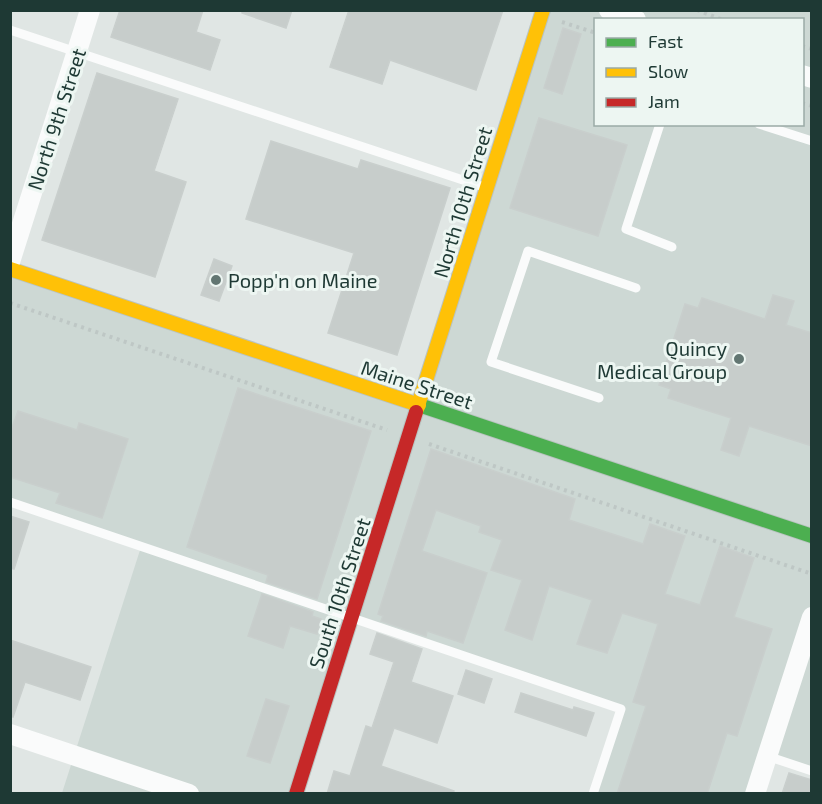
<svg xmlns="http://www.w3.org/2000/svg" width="822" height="804" viewBox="0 0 822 804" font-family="'Exo 2',sans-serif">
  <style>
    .built { fill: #cdd8d4; fill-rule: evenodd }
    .building { fill: #c7cdcb; stroke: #c9cfcd; stroke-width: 1.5 }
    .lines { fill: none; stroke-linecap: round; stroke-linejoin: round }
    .fast-casing { stroke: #b9c3c0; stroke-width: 16 }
    .slow-casing { stroke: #b9c3c0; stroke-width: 16 }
    .jam-casing { stroke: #b9c3c0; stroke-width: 16 }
    .path { stroke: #bec7c5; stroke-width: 4; stroke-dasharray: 3 4.5; stroke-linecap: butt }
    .lane { stroke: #fafbfb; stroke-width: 9 }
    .street { stroke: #fafbfb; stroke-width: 20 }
    .fast { stroke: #4caf50; stroke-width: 14 }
    .slow { stroke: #ffc107; stroke-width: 14 }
    .jam { stroke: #c62828; stroke-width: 14 }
    .poi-dot { fill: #627672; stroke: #edf6f2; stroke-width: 2 }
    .labels { text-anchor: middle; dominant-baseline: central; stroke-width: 6; stroke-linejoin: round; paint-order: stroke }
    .street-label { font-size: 20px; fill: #1e3934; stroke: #edf6f2 }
    .poi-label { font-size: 20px; fill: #1e3934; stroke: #edf6f2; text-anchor: start }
  </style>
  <rect width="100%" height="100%" fill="#e0e6e4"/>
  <path class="built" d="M 543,11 L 811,11 L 811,771 L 767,756 L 755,793 L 593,793 L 621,709 L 352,618 L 296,793 L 62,793 L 141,547 L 11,502 L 11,269 L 419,405 ZM 596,20 L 802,20 L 802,124 L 596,124 Z"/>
  <g class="building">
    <polygon points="120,10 203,10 196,32 220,40 210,70 111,37"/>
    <polygon points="242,10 292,10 286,28 242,13"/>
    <polygon points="349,10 503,10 476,90 390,60 382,84 330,67"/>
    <polygon points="563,28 581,34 562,94 544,88"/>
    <polygon points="97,73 178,99 154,171 186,182 155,277 42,240"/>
    <polygon points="539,118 627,145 598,236 510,208"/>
    <polygon points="271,141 358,169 361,160 450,188 397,355 328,333 354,253 246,219"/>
    <polygon points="214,259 232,266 219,301 201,295"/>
    <polygon points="773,295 794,301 786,325 812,333 812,446 749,426 739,456 721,450 731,418 668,398 671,389 659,385 685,304 698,308 702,298 765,319"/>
    <polygon points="238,388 371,431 317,599 266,582 268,575 187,547"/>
    <polygon points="18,411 77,430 79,423 128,439 102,518 56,503 60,493 10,477 10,433"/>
    <polygon points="431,449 575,499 569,520 643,544 650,524 685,536 665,594 700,605 720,546 754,558 734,617 772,629 737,736 727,733 707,794 617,794 646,706 633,702 658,624 622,613 607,653 577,644 592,600 549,586 532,640 505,630 522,580 491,570 502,540 479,532 481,526 436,510 422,551 487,573 463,643 427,631 426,636 381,621 383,616 378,614"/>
    <polygon points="10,516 29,522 14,569 10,568"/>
    <polygon points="262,594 313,612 312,616 321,619 317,634 290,626 283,648 248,636"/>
    <polygon points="377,633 422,649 411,682 453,696 437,743 394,728 381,766 454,791 453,794 327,794 334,771 350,776 366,726 372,728 394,662 370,654"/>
    <polygon points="10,640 91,667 80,700 25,682 13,717 10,716"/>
    <polygon points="466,670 492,679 484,703 458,694"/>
    <polygon points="521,693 573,710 574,707 594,713 586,736 515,712"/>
    <polygon points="266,699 289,706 270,763 247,756"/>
    <polygon points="789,773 812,780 812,794 782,794"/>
  </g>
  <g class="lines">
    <defs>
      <polyline id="fast" points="419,405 812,536"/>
      <g id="slow">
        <polyline points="10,269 419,405"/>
        <polyline points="416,412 543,10"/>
      </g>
      <polyline id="jam" points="296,794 416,412"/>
    </defs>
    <use href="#fast" class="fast-casing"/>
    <use href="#slow" class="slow-casing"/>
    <use href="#jam" class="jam-casing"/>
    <g class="path">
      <polyline points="697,10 723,20"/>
      <polyline points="562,22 596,33"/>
      <polyline points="802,46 812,49"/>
      <polyline points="802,103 812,106"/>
      <polyline points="10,303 387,430"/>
      <polyline points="429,444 812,574"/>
    </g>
    <g class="lane">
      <polyline points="10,30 484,187"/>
      <polyline points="660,124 626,229 672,247"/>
      <polyline points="759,124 812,141"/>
      <polyline points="599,398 491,362 528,251 636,288"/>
      <polyline points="10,502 621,709 593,794"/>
      <polyline points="767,756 812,771"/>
    </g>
    <g class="street">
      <polyline points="609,10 636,20"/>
      <polyline points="802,75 812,78"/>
      <polyline points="10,262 90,10"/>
      <polyline points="10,734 189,794"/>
      <polyline points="755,794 812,617"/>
    </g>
    <use href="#fast" class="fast"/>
    <use href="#slow" class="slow"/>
    <use href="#jam" class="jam"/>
  </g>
  <g class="poi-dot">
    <circle cx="216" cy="280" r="6"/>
    <circle cx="739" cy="359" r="6"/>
  </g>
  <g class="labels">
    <g class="street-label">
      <text transform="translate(56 119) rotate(-72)">North 9th Street</text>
      <text transform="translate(462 202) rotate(-73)">North 10th Street</text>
      <text transform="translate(417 384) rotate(18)">Maine Street</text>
      <text transform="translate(339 593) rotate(-72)">South 10th Street</text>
    </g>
    <g class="poi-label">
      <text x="228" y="280">Popp'n on Maine</text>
      <text x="727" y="348" text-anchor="end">Quincy<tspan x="727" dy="23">Medical Group</tspan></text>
    </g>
  </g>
  <rect width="822" height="804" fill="none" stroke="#1e3934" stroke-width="24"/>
  <rect x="594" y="18" width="210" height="108" fill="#edf6f2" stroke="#9aaaa6" stroke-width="1.5"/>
  <rect x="606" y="38" width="30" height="9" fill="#4caf50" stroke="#9aaaa6" stroke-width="1.5"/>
  <text x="648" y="48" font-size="18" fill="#1e3934">Fast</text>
  <rect x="606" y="68" width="30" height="9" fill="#ffc107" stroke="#9aaaa6" stroke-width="1.5"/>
  <text x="648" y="78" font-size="18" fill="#1e3934">Slow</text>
  <rect x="606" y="98" width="30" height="9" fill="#c62828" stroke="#9aaaa6" stroke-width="1.5"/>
  <text x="648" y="108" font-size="18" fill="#1e3934">Jam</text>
</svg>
